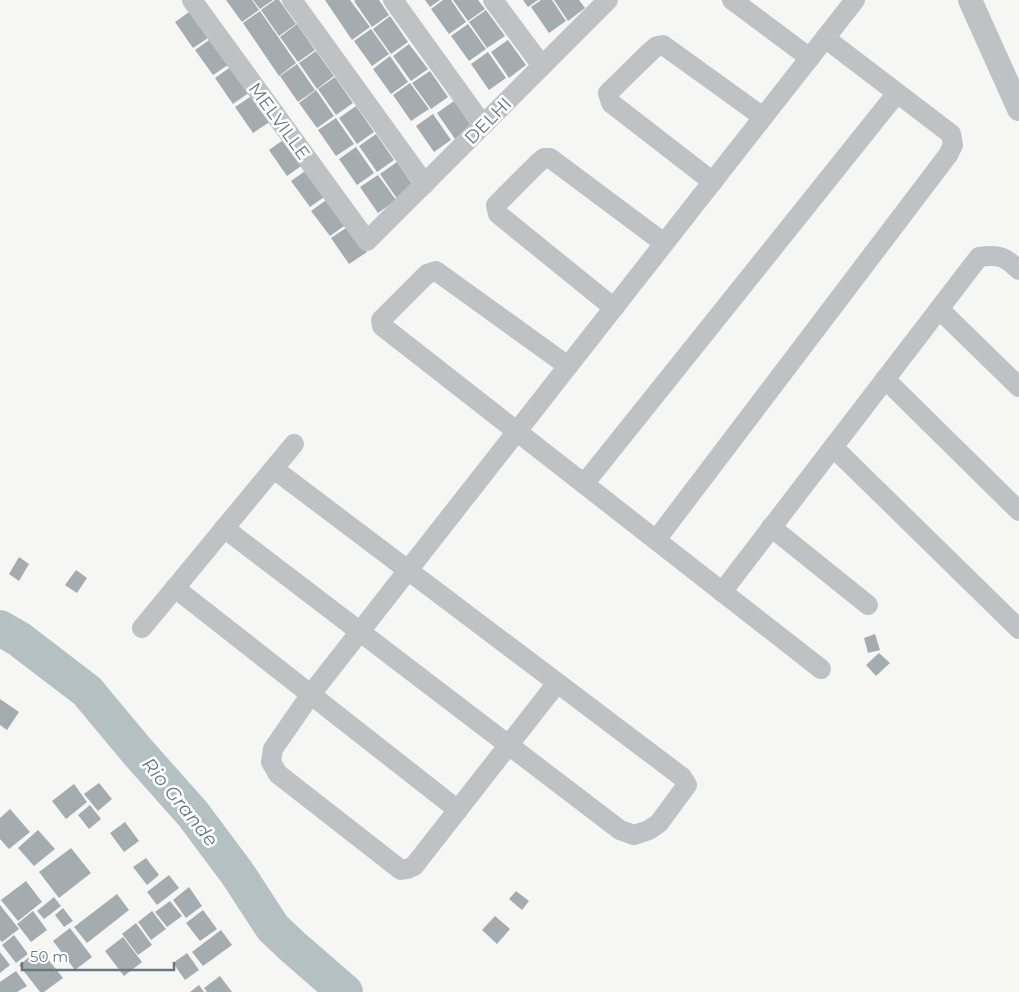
<svg xmlns="http://www.w3.org/2000/svg" width="1019" height="992" viewBox="0 0 1019 992" font-family="Montserrat,sans-serif">
  <style>
    .lines { fill: none; stroke-linecap: round; stroke-linejoin: round }
    .river { stroke: #b4c0c2; stroke-width: 36 }
    .building { fill: #a4acb0 }
    .minor { stroke: #bec2c5; stroke-width: 20 }
    .tertiary { stroke: #bec2c5; stroke-width: 24 }
    .labels { text-anchor: middle; dominant-baseline: central; stroke-width: 5; stroke-linejoin: round; paint-order: stroke }
    .street-label { font-size: 18px; fill: #697981; stroke: #fff }
    .water-label { font-size: 19px; font-style: italic; fill: #657a7d; stroke: #fff }
  </style>
  <rect width="100%" height="100%" fill="#f6f6f4"/>
  <g class="lines">
    <polyline class="river" points="0,628 19,639 87,691 137,751 193,814 237,873 273,928 292,946 345,992"/>
  </g>
  <g class="building">
    <polygon points="226,0 252,0 259,10 242,22"/>
    <polygon points="253,0 273,0 260,9"/>
    <polygon points="275,0 279,0 296,24 279,36 261,10"/>
    <polygon points="325,0 350,0 370,27 352,40"/>
    <polygon points="356,0 379,0 389,15 372,27 354,1"/>
    <polygon points="425,0 440,0 430,7"/>
    <polygon points="443,0 451,0 466,22 449,34 431,9"/>
    <polygon points="453,0 478,0 485,9 468,21"/>
    <polygon points="523,0 538,0 528,7"/>
    <polygon points="541,0 552,0 566,21 549,33 531,7"/>
    <polygon points="554,0 579,0 585,8 568,21"/>
    <polygon points="192,10 211,36 193,48 175,22"/>
    <polygon points="486,10 505,36 487,48 469,22"/>
    <polygon points="260,11 296,63 279,76 243,23"/>
    <polygon points="390,16 408,42 391,54 373,29"/>
    <polygon points="297,24 315,50 298,62 280,37"/>
    <polygon points="468,24 486,49 469,61 451,36"/>
    <polygon points="371,29 389,54 372,66 354,41"/>
    <polygon points="212,38 231,63 213,75 195,50"/>
    <polygon points="508,40 526,65 509,78 491,52"/>
    <polygon points="409,44 428,69 411,81 393,56"/>
    <polygon points="316,51 334,76 317,89 299,63"/>
    <polygon points="488,52 506,78 489,90 471,64"/>
    <polygon points="390,56 408,82 391,94 373,69"/>
    <polygon points="297,64 315,90 298,102 280,76"/>
    <polygon points="232,66 250,92 233,104 215,78"/>
    <polygon points="430,71 448,97 431,109 412,83"/>
    <polygon points="335,77 353,103 336,115 318,89"/>
    <polygon points="410,83 429,109 411,121 393,95"/>
    <polygon points="316,90 334,116 317,128 299,103"/>
    <polygon points="253,95 271,121 253,133 235,107"/>
    <polygon points="454,101 472,127 455,139 437,113"/>
    <polygon points="356,106 374,132 357,144 339,118"/>
    <polygon points="433,114 451,140 434,152 416,126"/>
    <polygon points="336,118 354,144 336,156 318,130"/>
    <polygon points="376,134 394,160 377,172 359,146"/>
    <polygon points="286,138 304,164 287,176 269,150"/>
    <polygon points="356,147 374,173 357,185 339,159"/>
    <polygon points="397,162 415,188 398,200 380,174"/>
    <polygon points="308,169 327,195 310,207 291,181"/>
    <polygon points="378,175 396,200 378,213 360,187"/>
    <polygon points="329,198 347,224 330,236 311,211"/>
    <polygon points="349,226 367,252 349,264 331,238"/>
    <polygon points="19,557 29,564 19,581 9,574"/>
    <polygon points="76,570 87,578 77,593 65,585"/>
    <polygon points="875,634 880,650 868,653 864,638"/>
    <polygon points="879,653 890,663 876,676 866,665"/>
    <polygon points="0,699 19,712 7,730 0,725"/>
    <polygon points="99,783 112,799 98,811 84,794"/>
    <polygon points="74,784 87,802 66,819 52,801"/>
    <polygon points="90,805 101,819 89,829 78,815"/>
    <polygon points="10,809 30,832 9,849 0,839 0,818"/>
    <polygon points="125,822 139,841 124,852 110,833"/>
    <polygon points="38,830 55,849 34,866 18,848"/>
    <polygon points="71,848 91,873 59,898 39,872"/>
    <polygon points="146,858 159,875 147,885 133,867"/>
    <polygon points="169,875 179,888 157,905 147,892"/>
    <polygon points="26,881 42,902 18,921 1,900"/>
    <polygon points="189,887 202,906 186,918 173,900"/>
    <polygon points="516,891 529,901 522,910 509,899"/>
    <polygon points="117,894 129,910 87,943 74,927"/>
    <polygon points="54,897 61,906 44,919 37,911"/>
    <polygon points="170,901 182,916 167,927 155,912"/>
    <polygon points="0,905 19,929 2,942 0,940"/>
    <polygon points="63,908 73,921 64,927 55,915"/>
    <polygon points="203,910 217,929 200,941 186,923"/>
    <polygon points="33,911 47,930 31,942 17,924"/>
    <polygon points="152,911 166,929 151,940 138,922"/>
    <polygon points="495,916 510,929 497,944 482,930"/>
    <polygon points="136,923 152,945 138,955 122,934"/>
    <polygon points="70,928 92,957 75,970 53,941"/>
    <polygon points="221,930 232,945 203,966 192,952"/>
    <polygon points="14,935 28,954 16,963 2,945"/>
    <polygon points="123,937 142,962 124,976 105,951"/>
    <polygon points="40,949 63,978 44,992 40,992 19,965"/>
    <polygon points="0,952 10,965 0,973"/>
    <polygon points="187,953 199,970 185,980 173,963"/>
    <polygon points="16,971 27,986 17,992 0,992 0,982"/>
    <polygon points="220,976 232,992 207,992 204,988"/>
    <polygon points="199,985 204,992 190,992"/>
  </g>
  <g class="lines">
    <g class="minor">
      <polyline points="192,0 367,241 608,0"/>
      <polyline points="292,0 425,184"/>
      <polyline points="393,0 483,125"/>
      <polyline points="493,0 542,66"/>
      <polyline points="732,0 810,58"/>
      <polyline points="713,182 611,103 608,93 651,51 657,46 663,45 763,117"/>
      <polyline points="614,308 498,214 496,205 538,163 544,158 550,158 664,243"/>
      <polyline points="939,309 1019,387"/>
      <polyline points="568,366 436,271 427,274 381,320 382,326 821,669"/>
      <polyline points="885,379 1019,511"/>
      <polyline points="833,447 1019,629"/>
      <polyline points="584,484 897,93"/>
      <polyline points="771,527 868,605"/>
      <polyline points="224,528 620,830 634,835 649,830 659,823 687,785 682,777 274,469"/>
      <polyline points="656,540 948,155 953,145 951,134 825,38"/>
      <polyline points="175,588 458,810"/>
      <path d="M 722,592 L 979,257 C 999,254 1004,256 1019,270"/>
      <polyline points="142,628 294,444"/>
      <polyline points="557,683 414,866 407,869 401,870 278,774 271,762 273,749 311,694 855,0"/>
    </g>
    <polyline class="tertiary" points="970,0 1019,109"/>
  </g>
  <g class="labels">
    <g class="street-label">
      <text transform="translate(279 121) rotate(54)">MELVILLE</text>
      <text transform="translate(488 121) rotate(-45)">DELHI</text>
    </g>
    <g class="water-label">
      <text transform="translate(180 802) rotate(51)">Rio Grande</text>
    </g>
  </g>
  <path d="M22 962v8h152v-8" fill="none" stroke="#697981" stroke-width="2.5"/>
  <text x="30" y="962" font-size="15" fill="#697981" stroke="#ffffff" stroke-width="4" paint-order="stroke">50 m</text>
</svg>
